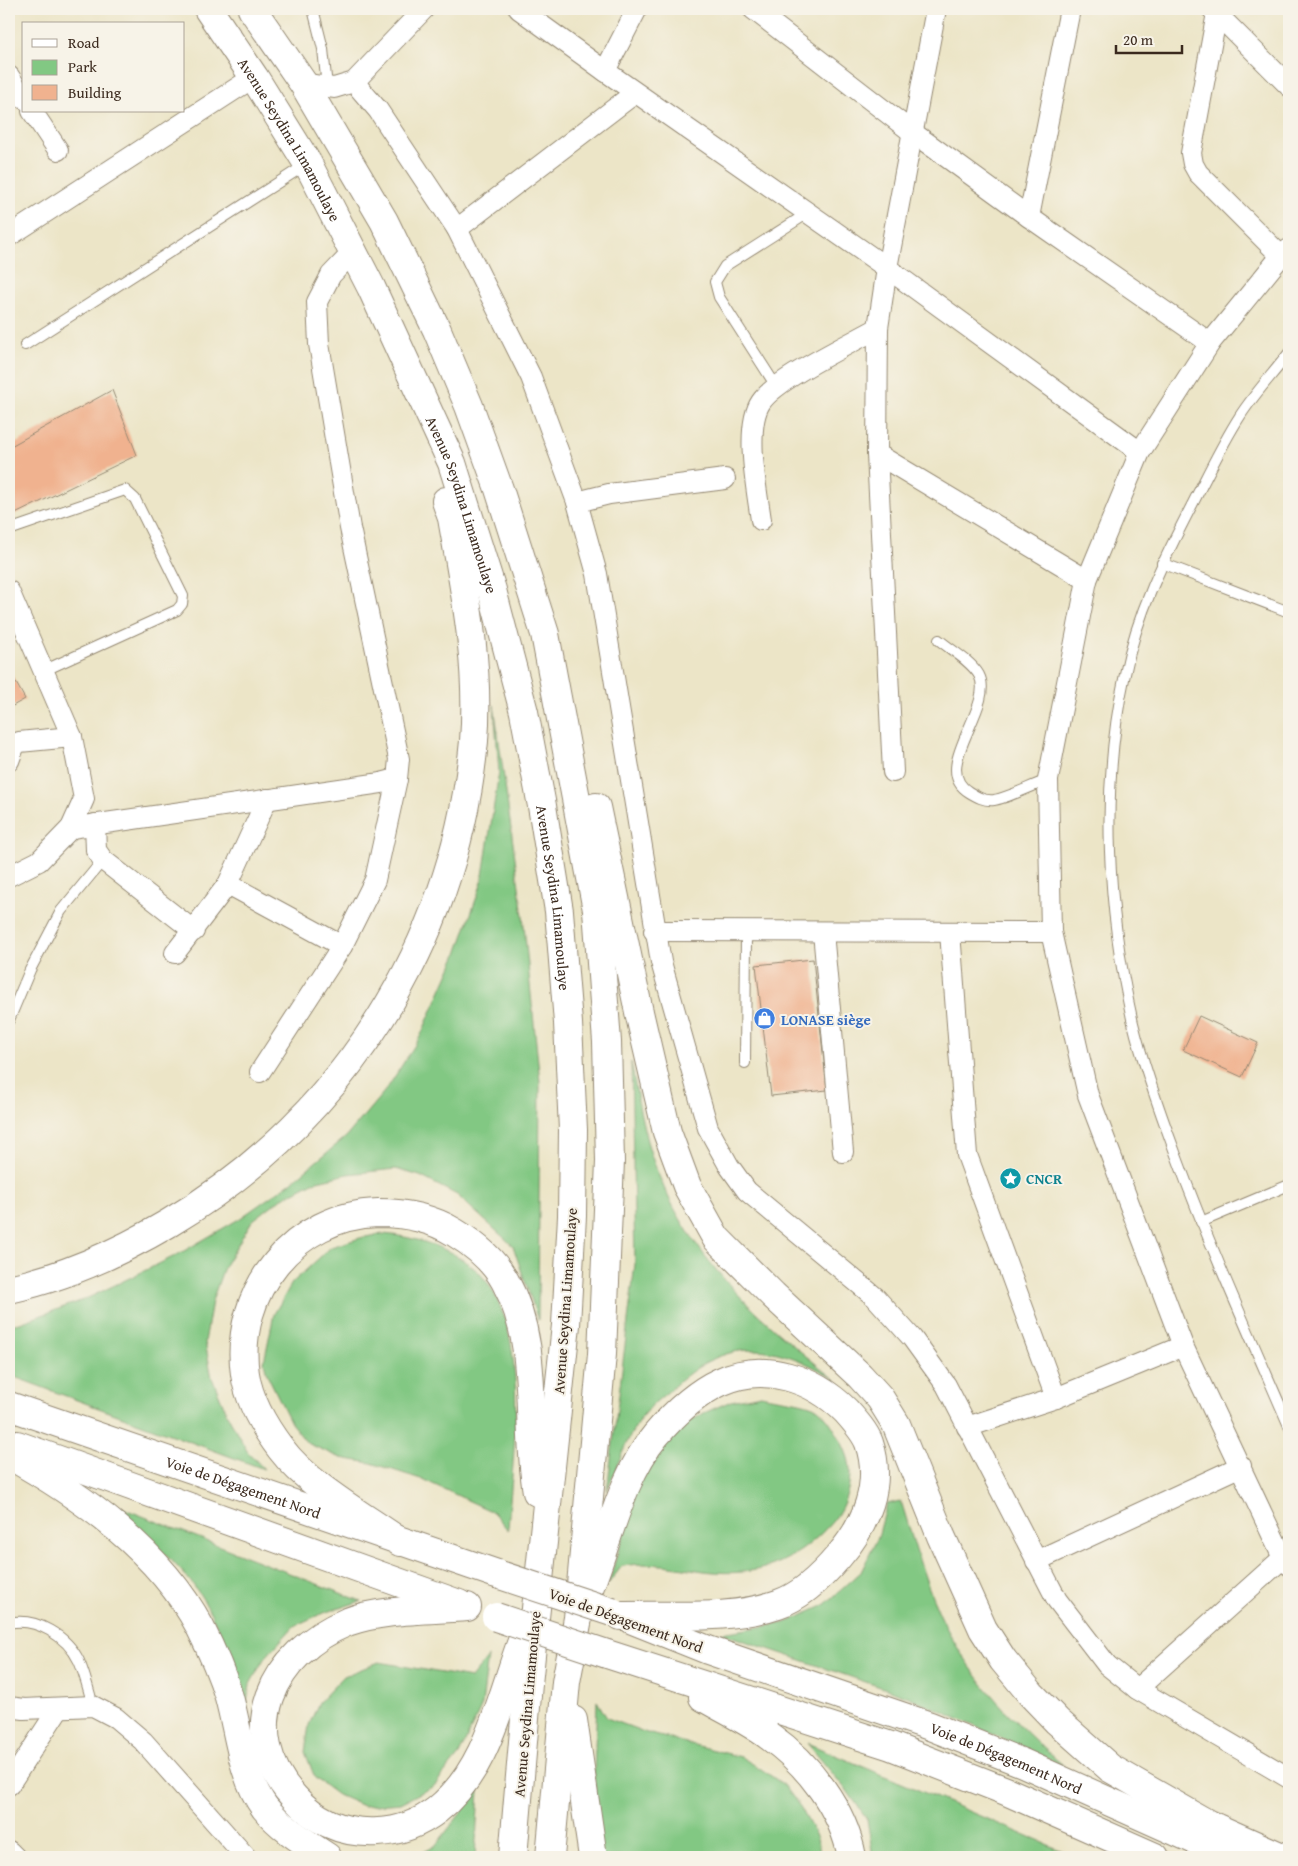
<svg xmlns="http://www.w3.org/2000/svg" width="1298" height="1866" viewBox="0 0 1298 1866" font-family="'Gentium Book Plus',serif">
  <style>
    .green { fill: #82c883; stroke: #5e7950 }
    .building { fill: #f0b28f }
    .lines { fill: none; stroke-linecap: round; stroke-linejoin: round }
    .service-casing { stroke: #948872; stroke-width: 12 }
    .minor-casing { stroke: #948872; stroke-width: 22 }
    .trunk-casing { stroke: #948872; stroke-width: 30 }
    .service { stroke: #fff; stroke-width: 10 }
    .minor { stroke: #fff; stroke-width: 20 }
    .trunk { stroke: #fff; stroke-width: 28 }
    .trunk-bridge-casing { stroke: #948872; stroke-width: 30; stroke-linecap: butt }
    .trunk-bridge { stroke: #fff; stroke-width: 28 }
    .labels { text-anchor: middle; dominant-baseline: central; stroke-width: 4; stroke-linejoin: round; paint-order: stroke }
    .street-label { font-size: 15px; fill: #3b2a1e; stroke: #f7f3e8 }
    .shop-label { font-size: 15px; font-weight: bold; fill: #366cbe; stroke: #f7f3e8; text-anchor: start }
    .culture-label { font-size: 15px; font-weight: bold; fill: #0d838f; stroke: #f7f3e8; text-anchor: start }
  </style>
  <rect width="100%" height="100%" fill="#f7f3e8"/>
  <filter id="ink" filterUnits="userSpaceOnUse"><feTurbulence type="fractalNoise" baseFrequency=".02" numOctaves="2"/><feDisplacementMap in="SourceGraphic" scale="10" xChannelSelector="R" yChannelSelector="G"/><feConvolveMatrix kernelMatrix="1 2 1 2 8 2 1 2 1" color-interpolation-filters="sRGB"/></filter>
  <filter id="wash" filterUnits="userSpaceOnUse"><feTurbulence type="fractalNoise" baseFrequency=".0096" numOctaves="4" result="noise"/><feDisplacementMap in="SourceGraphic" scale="20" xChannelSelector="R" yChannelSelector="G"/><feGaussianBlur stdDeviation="1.12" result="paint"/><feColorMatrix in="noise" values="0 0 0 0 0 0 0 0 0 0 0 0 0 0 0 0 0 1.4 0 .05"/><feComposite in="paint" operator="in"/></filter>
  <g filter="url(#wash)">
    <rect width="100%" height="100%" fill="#ece5c7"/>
    <g class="green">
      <polygon points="494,705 523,916 540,1082 538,1320 513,1246 457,1195 420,1176 396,1169 348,1174 313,1182 279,1200 252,1221 224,1267 212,1301 205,1342 212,1378 228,1416 247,1451 264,1469 9,1375 9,1325 20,1323 86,1299 177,1255 239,1219 290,1183 346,1137 388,1087 420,1037 457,954 482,882 499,772"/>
      <path d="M 631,1062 C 636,1088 640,1115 647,1141 C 678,1249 751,1313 836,1380 C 774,1341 727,1336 671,1389 C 661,1398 648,1407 641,1418 C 626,1439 617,1467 607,1491 L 635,1264 Z"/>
      <path d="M 383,1234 C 420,1237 470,1253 491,1288 C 530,1352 512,1457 508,1530 L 493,1512 L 424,1480 L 371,1463 L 341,1458 L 307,1443 L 291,1423 L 267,1374 L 264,1362 L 274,1314 L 292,1283 L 331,1247 L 360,1238 Z"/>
      <path d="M 761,1395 C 777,1399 798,1400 813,1406 C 827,1412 842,1441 847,1455 C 855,1476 846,1506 832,1522 C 796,1563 758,1578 704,1571 C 674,1567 653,1561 622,1566 L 608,1584 L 622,1539 L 630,1499 L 648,1463 L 678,1429 L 704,1413 L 731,1401 Z"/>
      <path d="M 78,1491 L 361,1601 L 321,1614 L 294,1626 L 264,1659 L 250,1684 L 245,1715 C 234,1676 225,1636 204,1601 C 176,1553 122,1522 78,1491 Z"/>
      <path d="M 901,1501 C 914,1543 926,1588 946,1627 C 975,1683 1017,1726 1064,1766 L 907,1696 L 721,1633 L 785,1623 L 823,1606 L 861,1572 L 878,1537 L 887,1504 Z"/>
      <polygon points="488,1657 482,1705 459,1755 434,1786 401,1803 363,1806 338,1795 315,1778 305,1752 309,1725 319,1702 344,1676 379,1662 471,1678"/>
      <polygon points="597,1701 607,1718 647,1733 741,1757 761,1769 784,1785 801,1808 817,1838 821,1857 600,1857 594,1772"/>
      <polygon points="807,1743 1077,1857 873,1857 867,1819 848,1792"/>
      <polygon points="479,1790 475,1857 415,1857 435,1846"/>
    </g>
    <g id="blocks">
      <g class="building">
        <polygon points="112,390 137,455 9,517 9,447"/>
        <polygon points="9,670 25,699 9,708"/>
        <polygon points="813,959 827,1090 771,1096 756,965"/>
        <polygon points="1199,1016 1258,1043 1242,1077 1183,1050"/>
      </g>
    </g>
  </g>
  <g filter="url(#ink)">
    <use href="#blocks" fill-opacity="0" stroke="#948872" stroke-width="1"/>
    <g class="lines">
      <defs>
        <g id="service">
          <polyline points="313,9 323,49 327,87"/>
          <polyline points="25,345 307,164"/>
          <path d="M 1289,353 C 1273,374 1254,394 1240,416 C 1222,444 1208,474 1193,503 C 1165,557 1137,613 1125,674 C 1100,787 1107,910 1133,1023 C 1144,1068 1160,1112 1176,1155 C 1210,1247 1250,1336 1289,1426"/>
          <polyline points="776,386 719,297 715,282 725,266 808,213"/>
          <polyline points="9,530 125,490 135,499 183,596 182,604 177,610 43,671"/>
          <polyline points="1162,563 1289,612"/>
          <path d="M 939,640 C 951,650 971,661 979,675 C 996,707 929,768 969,792 C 977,797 984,801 994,800 C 1008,798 1033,785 1048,780"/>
          <polyline points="9,1020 30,970 61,911 103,860"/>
          <polyline points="745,1063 746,932"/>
          <polyline points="1201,1222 1289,1185"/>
          <path d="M 9,1623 C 36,1617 67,1636 79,1661 C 85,1675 89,1691 93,1706"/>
        </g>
        <g id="minor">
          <polyline points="519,9 605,71 887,268 1140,452"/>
          <polyline points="753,9 912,132 1029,217 1210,343"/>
          <polyline points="1212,9 1289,86"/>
          <polyline points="1217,13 1191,153 1193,164 1198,173 1281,256"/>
          <polyline points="605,71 637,9"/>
          <polyline points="9,76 24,99"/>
          <polyline points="354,82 378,110 457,229 531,377 577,502 597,574 661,962 708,1128 729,1166 747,1191 875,1297 912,1338 946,1385 1057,1600 1107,1665 1137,1689 1289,1778"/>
          <polyline points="303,83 334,88 354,82 424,9"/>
          <polyline points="32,111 58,150"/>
          <polyline points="1029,217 1070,9"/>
          <polyline points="457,229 635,93"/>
          <polyline points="9,236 254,77"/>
          <polyline points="1289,249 1281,256 1210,343 1140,452 1087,580 1048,780 1051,932 1088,1095 1183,1346 1283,1558 1289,1565"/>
          <polyline points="877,454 1087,580"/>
          <polyline points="577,502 609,494 725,479"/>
          <path d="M 761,520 C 757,491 744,427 761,402 C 776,379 850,344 878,328"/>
          <polyline points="9,591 72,737 84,799 71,828 39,861 9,876"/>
          <polyline points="9,761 14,747 19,742 72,737"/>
          <polyline points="893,772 877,454 878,328 887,268 936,9"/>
          <polyline points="95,824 96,850 103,860 194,931"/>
          <polyline points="71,828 381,783 397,779 399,759 350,528 319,344 317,302 331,275 354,251"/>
          <polyline points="228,884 342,946"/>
          <polyline points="654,931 1051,932"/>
          <polyline points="823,932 843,1152"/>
          <polyline points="950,932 967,1155 1056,1398"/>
          <polyline points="175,953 228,884 267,799"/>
          <polyline points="260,1072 342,946 375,880 397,779"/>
          <polyline points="967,1427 1056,1398 1183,1346"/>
          <polyline points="1036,1561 1241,1466"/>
          <polyline points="1137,1689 1283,1558"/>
          <polyline points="9,1707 24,1709 93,1706 116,1718 143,1741 246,1857"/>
          <polyline points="9,1785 59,1708"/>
          <polyline points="9,1851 15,1857"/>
        </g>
        <g id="trunk">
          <path id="s1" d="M 208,9 L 254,77 L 308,164 L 371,287 L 452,463 L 492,590 L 524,712 L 542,806 L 559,911 L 568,1023 L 573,1130 L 572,1216 L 566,1325 L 528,1684 L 513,1857"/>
          <polyline points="252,9 303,83 384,221 437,330 469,406 499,489 545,634 597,910 607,1042 610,1161 602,1354 578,1618 566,1682 550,1857"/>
          <polyline points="596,807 639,1012 667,1132 687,1186 716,1238 773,1295 860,1376 880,1398 896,1424 941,1536 983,1629 1003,1660 1031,1694 1057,1721 1110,1768 1208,1824 1282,1857"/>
          <path d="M 9,1289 C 65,1277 120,1252 169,1223 C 344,1119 455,943 474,741 C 480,665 465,592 452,518 L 446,501"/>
          <path id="s2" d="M 9,1406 L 497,1574"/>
          <polyline points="17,1445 459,1604"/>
          <path d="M 9,1455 C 82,1496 160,1551 200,1627 C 211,1649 222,1674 229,1697 C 239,1734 242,1777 265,1808 C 281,1828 306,1843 327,1857"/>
          <path d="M 400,1542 C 362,1515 309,1486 281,1449 C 265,1428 249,1400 245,1374 C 233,1292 295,1215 378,1213 C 405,1213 431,1218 454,1232 C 474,1244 494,1261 505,1281 C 541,1346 525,1421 537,1492"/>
          <path d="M 590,1586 C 609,1538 622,1475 656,1435 C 673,1415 696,1393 720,1382 C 764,1361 814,1379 846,1411 C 854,1420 865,1432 869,1443 C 883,1484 866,1525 839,1556 C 823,1575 802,1596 778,1604 C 729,1621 672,1614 621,1616"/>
          <path d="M 467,1607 C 430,1610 381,1609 347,1622 C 272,1653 235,1731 294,1797 C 316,1822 344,1834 378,1832 C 399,1831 419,1824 437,1810 C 488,1770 500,1699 522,1641"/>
          <path id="s3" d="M 633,1620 L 708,1650 L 930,1726 L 1023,1763 L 1233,1857"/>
          <polyline points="607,1654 891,1746 1006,1791 1155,1857"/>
          <path d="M 703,1697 C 725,1710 749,1721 769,1736 C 809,1764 843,1809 852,1857"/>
          <polyline points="573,1720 593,1857"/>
        </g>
      </defs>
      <use href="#service" class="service-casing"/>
      <use href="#minor" class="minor-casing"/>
      <use href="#trunk" class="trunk-casing"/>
      <use href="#service" class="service"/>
      <use href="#minor" class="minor"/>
      <use href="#trunk" class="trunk"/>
      <defs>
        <g id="trunk-bridge">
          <polyline points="497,1574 612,1612"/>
          <polyline points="496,1617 607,1654"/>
        </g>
      </defs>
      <use href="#trunk-bridge" class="trunk-bridge-casing"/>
      <use href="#trunk-bridge" class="trunk-bridge"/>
    </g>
  </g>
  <defs>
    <symbol id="shop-disc" viewBox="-11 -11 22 22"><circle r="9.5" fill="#3f7fe0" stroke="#f7f3e8"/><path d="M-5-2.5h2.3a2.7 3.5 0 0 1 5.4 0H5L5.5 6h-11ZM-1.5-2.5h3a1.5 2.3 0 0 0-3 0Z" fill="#fff"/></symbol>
    <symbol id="sight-disc" viewBox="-11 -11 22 22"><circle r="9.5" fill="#0f9aa8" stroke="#f7f3e8"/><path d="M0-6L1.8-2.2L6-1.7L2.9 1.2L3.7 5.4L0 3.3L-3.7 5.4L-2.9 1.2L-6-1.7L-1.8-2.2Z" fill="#fff"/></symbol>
  </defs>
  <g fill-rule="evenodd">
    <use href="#shop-disc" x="752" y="1006" width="25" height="25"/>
    <use href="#sight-disc" x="998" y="1166" width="25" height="25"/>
  </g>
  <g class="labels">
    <g class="street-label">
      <text stroke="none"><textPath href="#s1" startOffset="154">Avenue Seydina Limamoulaye</textPath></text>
      <text stroke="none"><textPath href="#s1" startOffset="559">Avenue Seydina Limamoulaye</textPath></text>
      <text stroke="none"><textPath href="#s1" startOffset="964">Avenue Seydina Limamoulaye</textPath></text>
      <text transform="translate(565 1301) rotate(-86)">Avenue Seydina Limamoulaye</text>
      <text stroke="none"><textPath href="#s2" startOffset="248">Voie de Dégagement Nord</textPath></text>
      <text transform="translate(626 1620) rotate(20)">Voie de Dégagement Nord</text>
      <text transform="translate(527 1704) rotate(-85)">Avenue Seydina Limamoulaye</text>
      <text stroke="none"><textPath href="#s3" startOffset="398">Voie de Dégagement Nord</textPath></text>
    </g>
    <g class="shop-label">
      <text x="781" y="1019">LONASE siège</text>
    </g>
    <g class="culture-label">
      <text x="1026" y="1178">CNCR</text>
    </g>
  </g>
  <rect width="1298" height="1866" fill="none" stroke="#f7f3e8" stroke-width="30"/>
  <rect x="22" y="22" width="162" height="90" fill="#f7f3e8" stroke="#aca397"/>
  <rect x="32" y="39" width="25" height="8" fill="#ffffff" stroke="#aca397"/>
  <text x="68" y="48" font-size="15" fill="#3b2a1e">Road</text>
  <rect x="32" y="60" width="25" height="15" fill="#82c883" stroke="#aca397"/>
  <text x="68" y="72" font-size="15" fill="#3b2a1e">Park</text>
  <rect x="32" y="85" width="25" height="15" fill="#f0b28f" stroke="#aca397"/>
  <text x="68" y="98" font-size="15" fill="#3b2a1e">Building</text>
  <path d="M1116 45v8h66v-8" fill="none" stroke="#3b2a1e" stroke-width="2.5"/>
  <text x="1123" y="45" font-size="15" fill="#3b2a1e" stroke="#f7f3e8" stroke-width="4" paint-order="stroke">20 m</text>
</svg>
